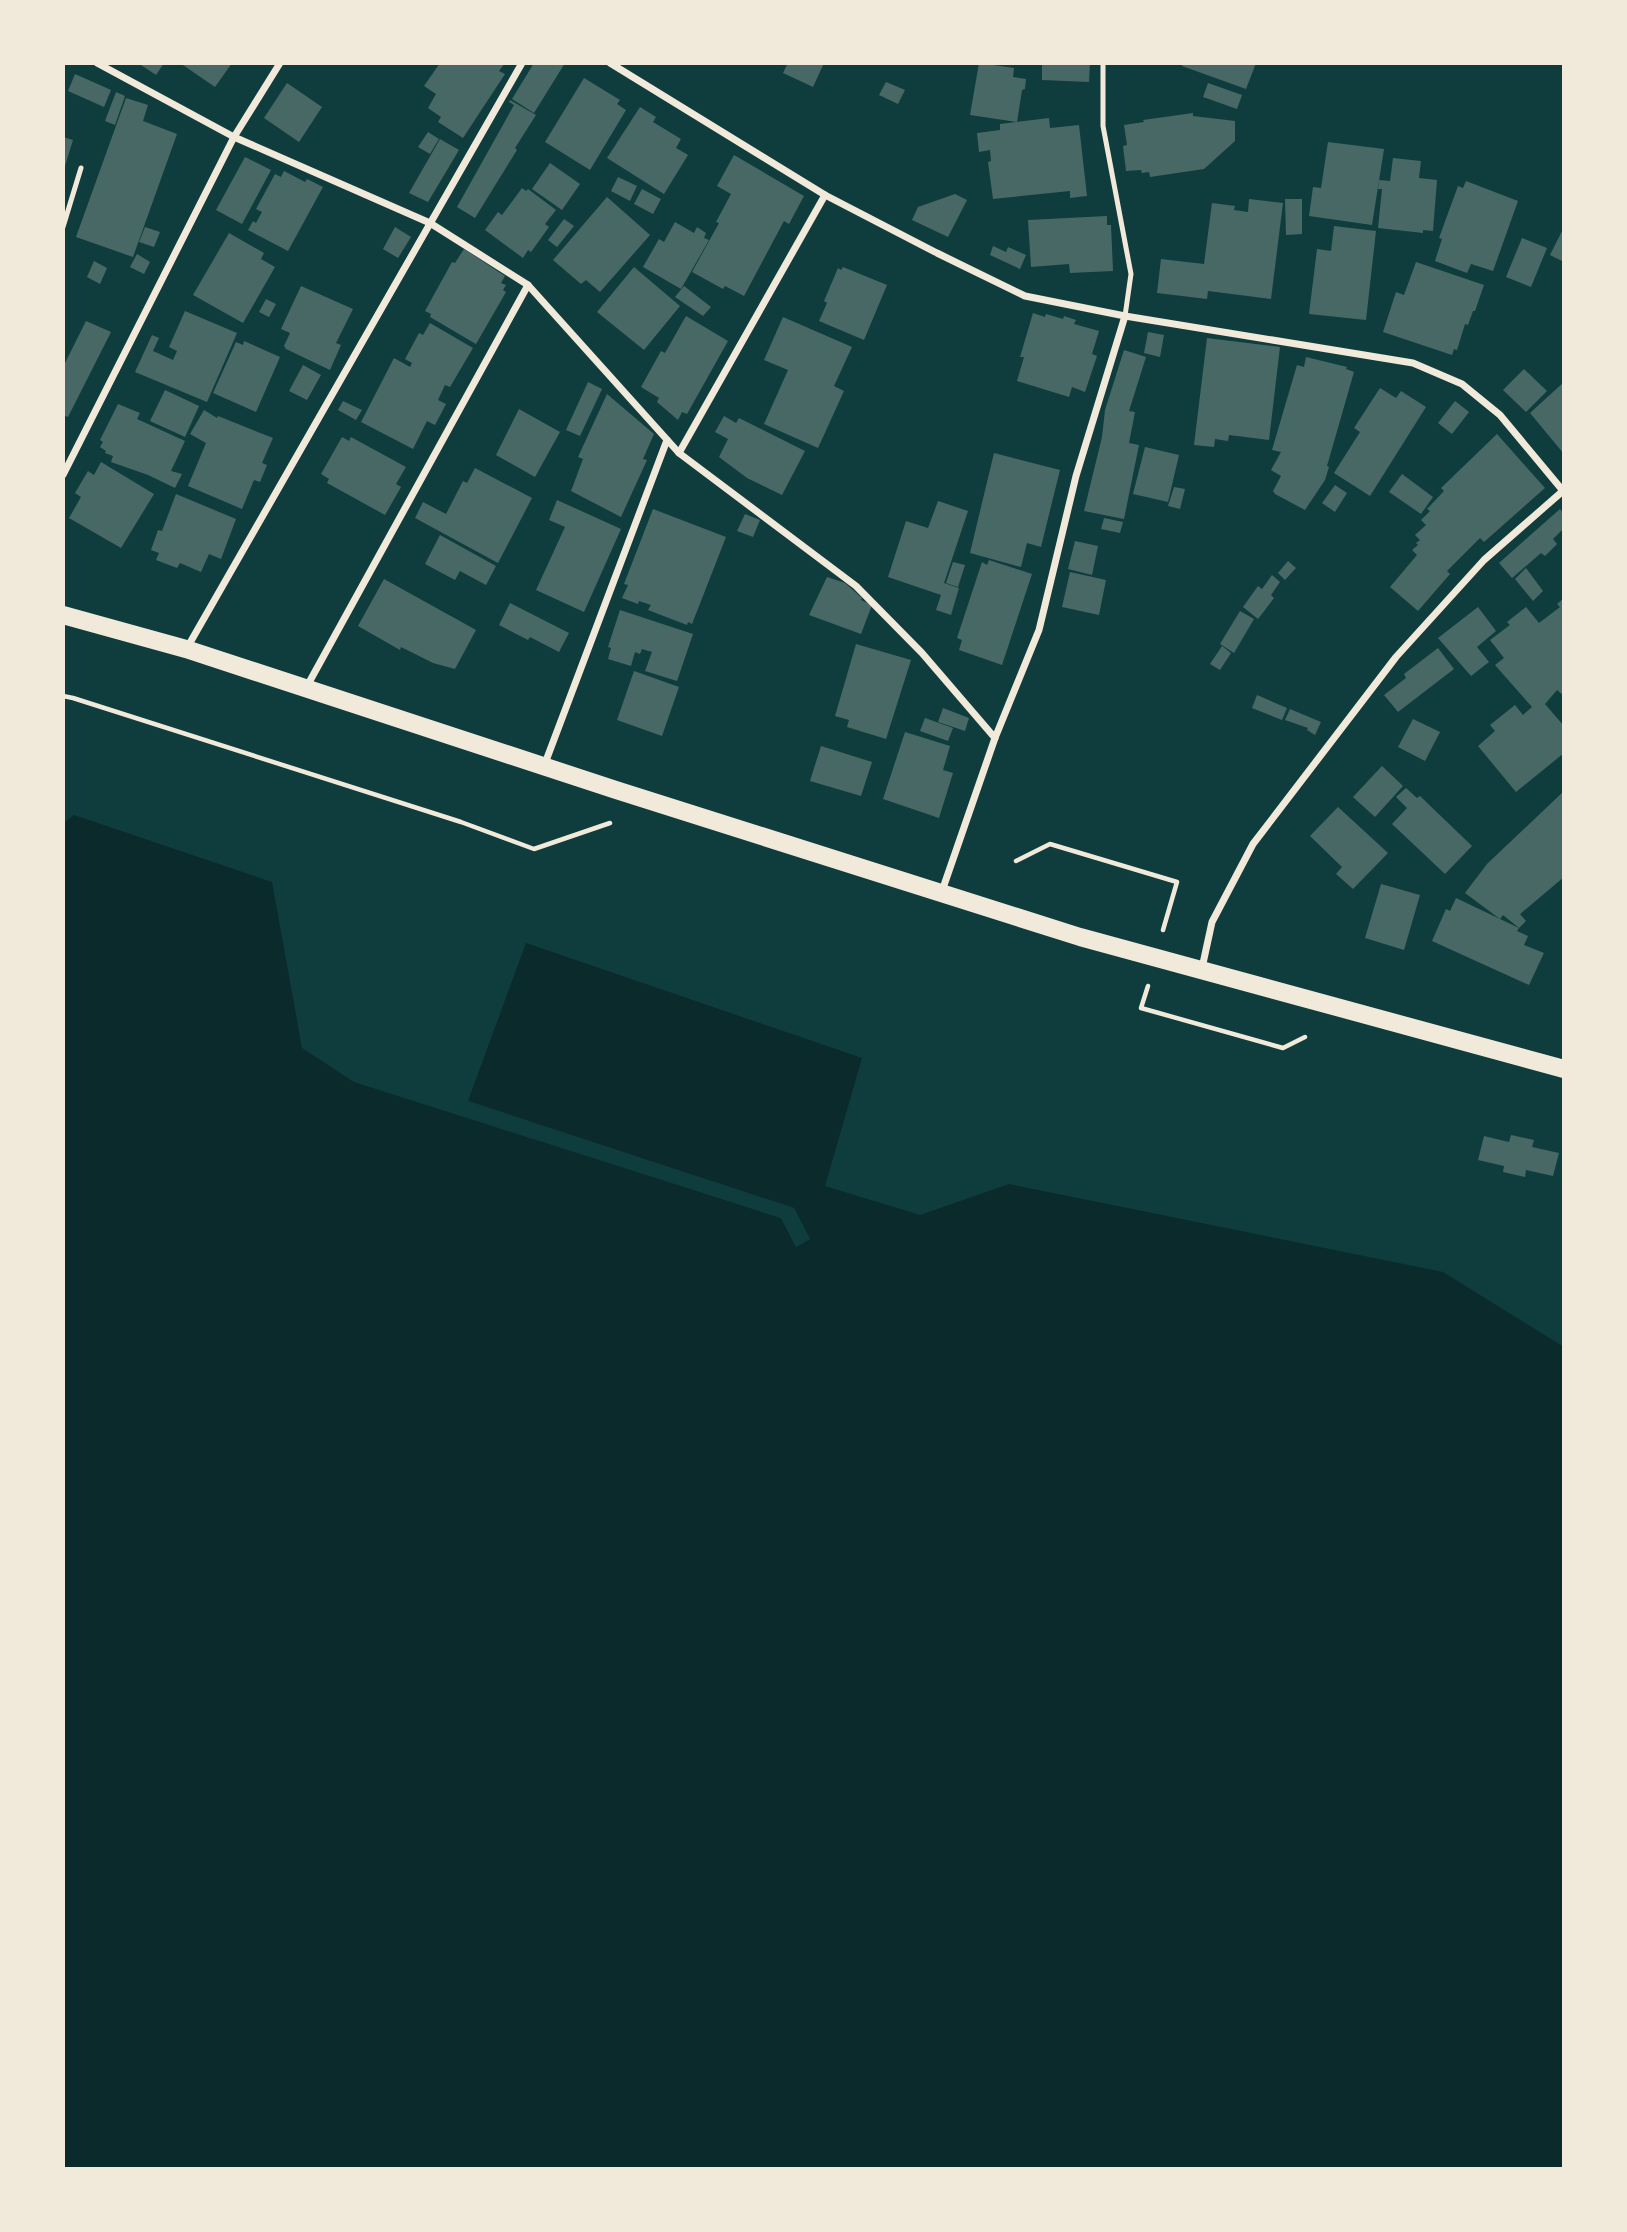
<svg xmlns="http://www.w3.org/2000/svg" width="1627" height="2232" viewBox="0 0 1627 2232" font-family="Figtree,sans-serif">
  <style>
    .water { fill: #0a2a2b }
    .pier { fill: #0f3d3e }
    .building { fill: #486865 }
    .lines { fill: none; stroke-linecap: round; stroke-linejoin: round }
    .path { stroke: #f1e9da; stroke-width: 4.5 }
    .service { stroke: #f1e9da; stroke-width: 5 }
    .minor { stroke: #f1e9da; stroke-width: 7 }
    .primary { stroke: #f1e9da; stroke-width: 18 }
  </style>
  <rect width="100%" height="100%" fill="#0f3d3e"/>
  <polygon class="water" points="74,815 272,882 302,1048 354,1082 781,1218 796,1247 810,1239 794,1208 468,1101 526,943 862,1058 825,1186 920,1215 1009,1184 1443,1272 1564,1347 1564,2169 63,2169 63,823"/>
  <polygon class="pier" points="468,1101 794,1208 810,1239 796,1247 781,1218 463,1115 465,1112 782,1215 798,1242 806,1238 792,1210 467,1104"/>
  <g class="building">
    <polygon points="138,63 164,63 156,75"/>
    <polygon points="180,63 232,63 215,87"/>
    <polygon points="440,63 505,63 499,71 505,74 463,138 438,122 441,117 428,108 436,94 424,86"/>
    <polygon points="534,63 565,63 534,113 512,99"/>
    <polygon points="788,63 824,63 813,87 783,73"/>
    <polygon points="979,63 1014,68 1013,77 1026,79 1025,89 1022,90 1017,122 970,115"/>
    <polygon points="1042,63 1090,63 1089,82 1042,80"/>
    <polygon points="1183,63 1256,63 1246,89 1182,66"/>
    <polygon points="75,74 111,90 104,107 68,91"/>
    <polygon points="584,78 620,100 617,104 626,110 590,170 545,142"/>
    <polygon points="886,82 905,90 898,104 879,95"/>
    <polygon points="287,83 322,107 299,142 264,118"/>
    <polygon points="1208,83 1242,95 1237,109 1203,97"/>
    <polygon points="116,92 125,96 115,125 105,121"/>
    <polygon points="126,98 148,105 143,121 177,134 133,257 76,237"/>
    <polygon points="510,100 536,115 515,148 517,150 475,218 457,207 514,105 509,102"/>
    <polygon points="640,107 656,117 653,122 681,139 676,148 688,155 664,194 607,158"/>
    <polygon points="1193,113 1193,116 1235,121 1235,141 1204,169 1150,177 1149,172 1142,173 1141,170 1126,171 1123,146 1127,145 1124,125 1144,122 1143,120"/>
    <polygon points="1049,118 1050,128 1079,125 1087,196 1070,198 1070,191 993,199 988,162 991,161 990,150 979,152 977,133 1000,130 1000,124"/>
    <polygon points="428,132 439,139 430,154 418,147"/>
    <polygon points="63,137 73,140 64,169 63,169"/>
    <polygon points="440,139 459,150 428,202 409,193"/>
    <polygon points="1328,142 1384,149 1372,225 1309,216 1313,187 1321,188"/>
    <polygon points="734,155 804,196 789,224 784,221 744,296 725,286 723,289 692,272 719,223 716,222 731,194 717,186"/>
    <polygon points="245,157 271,170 242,224 216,210"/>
    <polygon points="1393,158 1421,161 1419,178 1437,180 1433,231 1423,230 1423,233 1378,228 1382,189 1378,189 1379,180 1390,181"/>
    <polygon points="550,163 580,184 562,210 532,189"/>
    <polygon points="284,171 305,182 307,179 323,187 288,251 248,230 253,221 256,223 262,212 256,209 275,174 281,177"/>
    <polygon points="618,177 637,186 630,201 611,191"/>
    <polygon points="1466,181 1518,201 1493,271 1471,264 1467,273 1435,261 1442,239 1439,238 1458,186 1463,188"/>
    <polygon points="522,188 526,191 528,189 556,210 545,224 549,227 531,252 528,250 523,258 485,230 498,212 502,215"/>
    <polygon points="642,189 661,199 653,214 634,204"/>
    <polygon points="955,194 967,200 948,237 912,220 918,207"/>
    <polygon points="607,197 650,235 600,292 586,280 581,284 553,260"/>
    <polygon points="1249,199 1283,203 1271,299 1208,291 1207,299 1157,293 1161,259 1204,264 1212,203 1235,206 1234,210 1248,212"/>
    <polygon points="1285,199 1302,199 1302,234 1286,235"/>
    <polygon points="1107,216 1107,225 1111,225 1113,271 1070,273 1069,264 1031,267 1028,220"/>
    <polygon points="564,219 574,226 557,247 548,240"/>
    <polygon points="675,222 694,233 697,227 706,233 704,238 709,240 681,289 643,267 659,239 664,242"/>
    <polygon points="1334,226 1376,231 1366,320 1309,314 1317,249 1331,251"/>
    <polygon points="145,227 160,232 154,247 139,242"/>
    <polygon points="395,227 411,237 398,258 383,249"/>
    <polygon points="1564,227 1564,262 1550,255"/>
    <polygon points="229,233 264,253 261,259 275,267 243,323 193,295"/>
    <polygon points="1522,238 1547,248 1531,287 1506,277"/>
    <polygon points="993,246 1006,252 1008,247 1026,255 1020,269 990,255"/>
    <polygon points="464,249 505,276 501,283 506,285 503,290 506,292 476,344 430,317 431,314 425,311 452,262 455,263"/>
    <polygon points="137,254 150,262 144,274 130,267"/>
    <polygon points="94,261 107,268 100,284 87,277"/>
    <polygon points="1416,262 1484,285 1475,311 1473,311 1468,325 1465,324 1457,350 1454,349 1452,355 1383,332 1396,292 1404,295"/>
    <polygon points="634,267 680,306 644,350 597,312"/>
    <polygon points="843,267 887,285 864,340 819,321 827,303 824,301 838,268 841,270"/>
    <polygon points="301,286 353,309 336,343 341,345 330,370 286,349 284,346 290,333 281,329"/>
    <polygon points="684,286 711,307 703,316 675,297"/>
    <polygon points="266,299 276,304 269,317 259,312"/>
    <polygon points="185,311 237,333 207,402 135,372 152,335 159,338 153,351 173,360 177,351 169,347"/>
    <polygon points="1033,313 1045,317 1046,314 1063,319 1064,316 1076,320 1074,324 1099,331 1092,354 1097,356 1085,392 1072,387 1069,397 1017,381 1024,357 1020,357"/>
    <polygon points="686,316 728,341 687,414 682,412 678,420 657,402 659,398 641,387 661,351 665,353"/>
    <polygon points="783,317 852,347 834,386 844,391 818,448 764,424 788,370 764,360"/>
    <polygon points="86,321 111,332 68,417 63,415 63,367"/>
    <polygon points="430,323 473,348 450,387 445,385 438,400 446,404 435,425 427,421 413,449 361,422 394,358 410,367 412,363 405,359 419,333 423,335"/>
    <polygon points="1148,332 1164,335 1160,357 1144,353"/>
    <polygon points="1207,338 1280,347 1269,440 1229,435 1228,441 1215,439 1214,447 1194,445"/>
    <polygon points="244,341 280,357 256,412 213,393 236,342 243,345"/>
    <polygon points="1124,350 1146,357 1129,411 1135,412 1129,443 1139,445 1124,519 1084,511 1102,437 1105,410"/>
    <polygon points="1306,357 1347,367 1346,369 1354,372 1327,466 1329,467 1325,480 1305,510 1275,494 1273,491 1281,476 1271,470 1281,452 1272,450 1297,365 1304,367"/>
    <polygon points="303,365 321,375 307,400 289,391"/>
    <polygon points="1524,369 1547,391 1526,412 1503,390"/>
    <polygon points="588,382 602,389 580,436 566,430"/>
    <polygon points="1564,382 1564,454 1530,413"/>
    <polygon points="1380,388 1396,398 1401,391 1426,407 1370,496 1334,473 1360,432 1354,428"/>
    <polygon points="165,390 199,406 185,437 150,421"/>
    <polygon points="607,394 654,434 643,459 647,460 621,517 571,491 583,459 578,457"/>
    <polygon points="343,401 362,410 356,420 338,410"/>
    <polygon points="1455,401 1469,412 1452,434 1438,423"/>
    <polygon points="118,404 140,413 137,419 185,441 171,471 182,474 175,488 148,475 111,462 113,456 105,453 106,451 100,447 103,442 100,440"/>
    <polygon points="519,409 560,432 535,477 496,455"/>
    <polygon points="204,410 217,418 218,416 273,438 262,463 267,465 260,482 254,480 242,509 188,486 206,443 190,434"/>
    <polygon points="724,416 736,423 739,418 805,451 782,495 747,478 719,457 728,439 715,432"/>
    <polygon points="1497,434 1545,488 1484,542 1480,538 1447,571 1450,574 1418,611 1390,587 1417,555 1412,550 1418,545 1416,543 1420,540 1415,535 1426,525 1421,520 1430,511 1427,509 1444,491 1441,488"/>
    <polygon points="342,437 349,441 351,437 406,467 396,484 401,487 385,515 327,483 329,479 321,474"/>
    <polygon points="1145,447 1179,455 1168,502 1133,494"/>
    <polygon points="994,453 1060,470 1041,547 1027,543 1021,567 970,553"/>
    <polygon points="101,462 154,494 121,548 69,518 81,497 75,493 88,471 94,475"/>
    <polygon points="475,468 532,498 498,563 415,518 423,502 446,514 463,481 467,483"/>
    <polygon points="1402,474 1433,497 1421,514 1389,492"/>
    <polygon points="1335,485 1347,493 1335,512 1322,503"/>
    <polygon points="1174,487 1185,489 1180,509 1168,506"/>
    <polygon points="176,494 236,519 221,559 209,554 201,572 180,563 177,568 156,560 159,553 151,550 158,530 162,531"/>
    <polygon points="557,500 621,529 584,612 536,590 565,527 549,520"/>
    <polygon points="938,501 968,511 944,583 959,588 951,615 936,610 941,595 888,577 906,521 928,528"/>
    <polygon points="653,509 726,537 692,624 688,622 687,625 648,610 651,605 639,601 638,604 622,598 628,585 624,584"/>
    <polygon points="1560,509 1564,514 1564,528 1553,539 1557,544 1545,556 1541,553 1512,578 1499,563"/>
    <polygon points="745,514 760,520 753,537 737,531"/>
    <polygon points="1104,518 1123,522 1120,533 1101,529"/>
    <polygon points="440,535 496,566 486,585 460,571 455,580 425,564"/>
    <polygon points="1075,541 1098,546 1092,575 1068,569"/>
    <polygon points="989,560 1032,574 1002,665 959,650 962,640 957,638 982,562 987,565"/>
    <polygon points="1288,561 1296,568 1285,580 1278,573"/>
    <polygon points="953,562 965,565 958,587 946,583"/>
    <polygon points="1526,568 1543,591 1533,601 1515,579"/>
    <polygon points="1070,572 1106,580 1099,615 1062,607"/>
    <polygon points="1272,575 1280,582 1271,595 1274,598 1258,619 1243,607 1258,586 1262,589"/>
    <polygon points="827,577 845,583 862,598 861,600 872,605 861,634 809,615"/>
    <polygon points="384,579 476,630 455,669 433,663 401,647 400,650 358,626"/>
    <polygon points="1564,598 1564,696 1557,690 1545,704 1564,726 1564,753 1516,792 1478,746 1495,731 1490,725 1515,705 1523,715 1532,707 1495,665 1504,658 1490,640 1510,625 1507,622 1526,607 1539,623 1560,607 1557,604"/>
    <polygon points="510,603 569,633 559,652 530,637 528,640 499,625"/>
    <polygon points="1478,607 1496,631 1477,647 1489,662 1471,676 1438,638"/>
    <polygon points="620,610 693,634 677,681 645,671 652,652 642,649 640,654 635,652 631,666 608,659 611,648 608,647"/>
    <polygon points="1240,611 1254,619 1234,653 1220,644"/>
    <polygon points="856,644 911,660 886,739 847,727 849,720 835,716"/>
    <polygon points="1222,646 1231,653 1220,670 1210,664"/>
    <polygon points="1438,648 1454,669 1398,712 1384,695 1406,678 1404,674"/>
    <polygon points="634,671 679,687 662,736 617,720"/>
    <polygon points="1257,695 1287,708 1282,720 1252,708"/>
    <polygon points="943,708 969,718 965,731 938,722"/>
    <polygon points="1290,709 1321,722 1315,735 1307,730 1308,728 1285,720"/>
    <polygon points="925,718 953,728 948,741 920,731"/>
    <polygon points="1413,719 1440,732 1425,761 1398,747"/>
    <polygon points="905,732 950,746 943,770 953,773 939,818 883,799"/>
    <polygon points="821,746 872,762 861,796 810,781"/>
    <polygon points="1382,766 1403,786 1375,817 1353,797"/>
    <polygon points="1406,788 1417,798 1420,796 1472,846 1445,874 1392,824 1407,808 1396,797"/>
    <polygon points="1564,791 1564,877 1520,914 1526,921 1519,928 1503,915 1500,919 1465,893 1487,864"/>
    <polygon points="1338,807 1388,853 1353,889 1336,874 1342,867 1310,836"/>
    <polygon points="1381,884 1420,895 1404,950 1365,938"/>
    <polygon points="1456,898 1519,928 1517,931 1528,936 1524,945 1544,953 1529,985 1432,941 1446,909 1450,911"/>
    <polygon points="1511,1135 1534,1140 1532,1147 1559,1153 1553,1176 1526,1170 1525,1177 1503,1172 1504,1166 1478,1160 1484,1136 1509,1142"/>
  </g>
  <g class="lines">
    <g class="path">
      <polyline points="63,696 73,698 461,822 534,849 610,823"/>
      <polyline points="1016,861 1050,844 1177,882 1163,930"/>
      <polyline points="1148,986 1141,1008 1283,1048 1305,1037"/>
    </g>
    <g class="service">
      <polyline points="1103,63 1103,126 1131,274 1125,316"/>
      <polyline points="63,227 81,168"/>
    </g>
    <g class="minor">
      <polyline points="97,63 234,137 430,223 528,285 679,453 856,586 922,653 995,738"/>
      <polyline points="610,63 825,195 937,253 1025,296 1125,316 1413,363 1462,384 1500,415 1564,492"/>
      <polyline points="679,453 825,195"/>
      <polyline points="63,475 234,137 280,63"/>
      <polyline points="187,648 522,63"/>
      <polyline points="306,688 528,285"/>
      <polyline points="544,766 667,440"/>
      <polyline points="942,891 995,738 1039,630 1076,476 1125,316"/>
      <polyline points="1202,968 1212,922 1253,844 1396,657 1484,560 1564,490"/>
    </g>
    <polyline class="primary" points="63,615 186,649 616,790 1080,937 1564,1069"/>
  </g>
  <rect width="1627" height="2232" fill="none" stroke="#f1e9da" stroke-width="130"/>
</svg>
